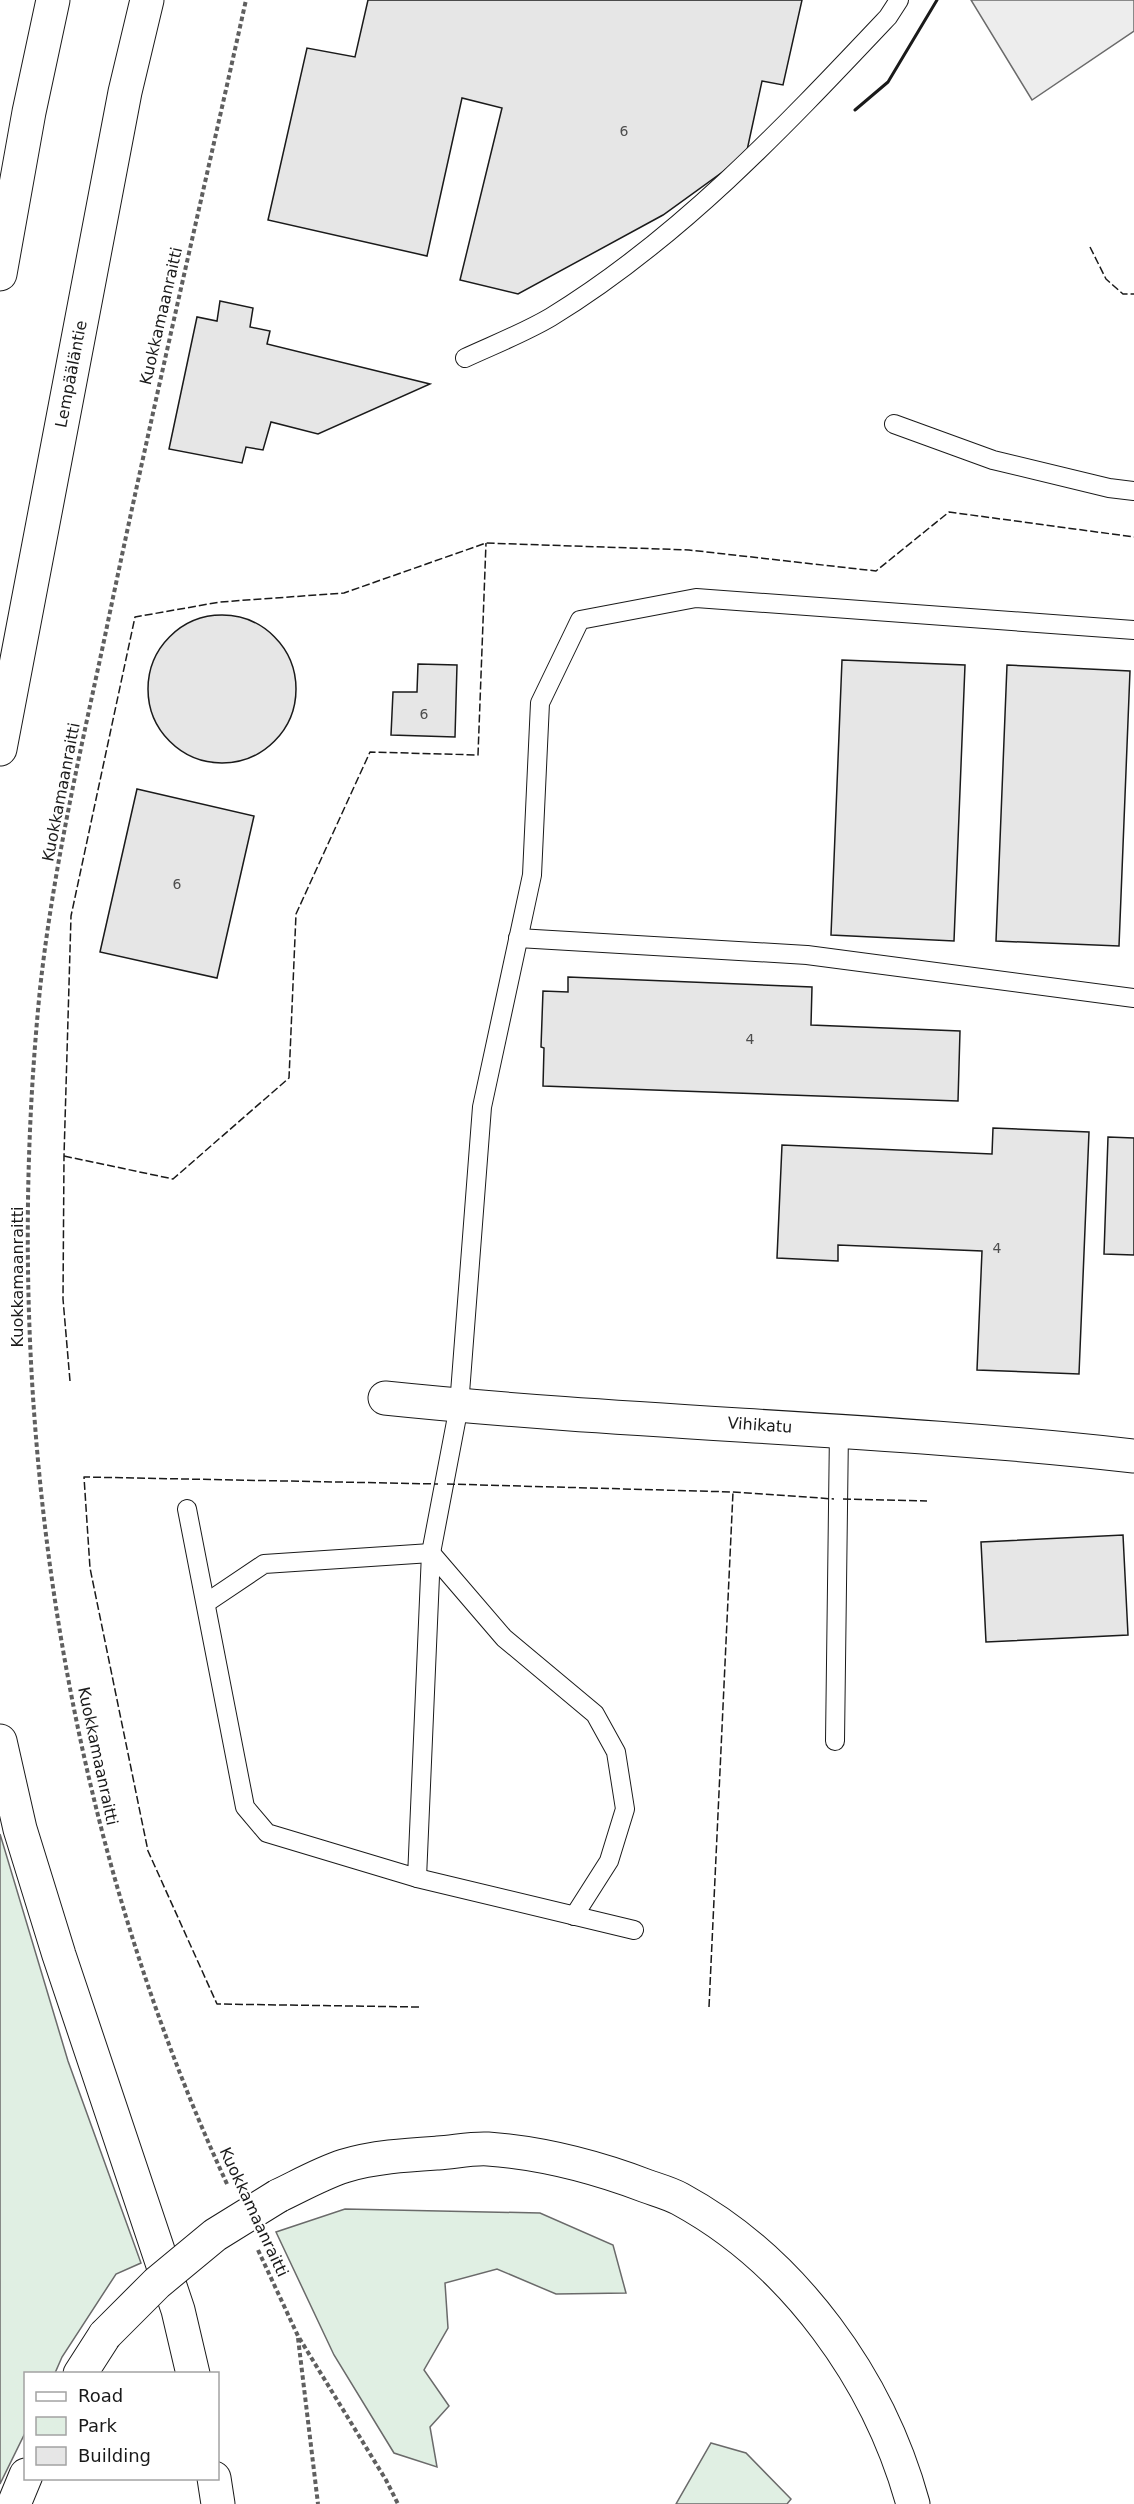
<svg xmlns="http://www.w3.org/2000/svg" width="1134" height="2504" viewBox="0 0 1134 2504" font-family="'DejaVu Sans',sans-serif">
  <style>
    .green { fill: #e0efe3; stroke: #6a6a6a; stroke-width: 1.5 }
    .parking { fill: #ededed; stroke: #6a6a6a; stroke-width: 1.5 }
    .building { fill: #e6e6e6; stroke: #1a1a1a; stroke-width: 1.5 }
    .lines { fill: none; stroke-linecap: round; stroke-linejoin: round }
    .service-casing { stroke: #1a1a1a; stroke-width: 20 }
    .minor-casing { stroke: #1a1a1a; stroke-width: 35 }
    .motorway-casing { stroke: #1a1a1a; stroke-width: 35 }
    .path { stroke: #5f5f5f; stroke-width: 4; stroke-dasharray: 4.5 3; stroke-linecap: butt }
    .service { stroke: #fff; stroke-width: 18 }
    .minor { stroke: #fff; stroke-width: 33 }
    .motorway { stroke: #fff; stroke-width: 33 }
    .motorway-bridge-casing { stroke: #1a1a1a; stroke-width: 35; stroke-linecap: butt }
    .motorway-bridge { stroke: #fff; stroke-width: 33 }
    .fence { stroke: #1a1a1a; stroke-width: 1.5; stroke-dasharray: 8 3; stroke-linecap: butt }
    .wall { stroke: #1a1a1a; stroke-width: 3 }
    .labels { text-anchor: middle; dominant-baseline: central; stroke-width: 4.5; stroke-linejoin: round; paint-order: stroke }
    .number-label { font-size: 14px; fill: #4d4d4d }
    .street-label { font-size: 16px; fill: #1a1a1a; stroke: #fff }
  </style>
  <rect width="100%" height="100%" fill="#fff"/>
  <g class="green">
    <polygon points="0,1834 68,2061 141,2263 116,2274 62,2357 55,2373 26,2374 25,2433 0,2484"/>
    <polygon points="345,2209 540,2213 613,2245 626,2293 556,2294 497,2269 445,2283 448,2328 424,2370 449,2406 430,2427 437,2467 394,2453 334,2355 276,2232"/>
    <polygon points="711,2443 746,2453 791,2499 787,2504 676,2504"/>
  </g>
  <polygon class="parking" points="971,0 1134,0 1134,31 1032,100"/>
  <g class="building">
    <polygon points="368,0 802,0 783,85 762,81 746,155 663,215 518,294 460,280 502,108 462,98 427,256 268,220 307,48 355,57"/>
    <polygon points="220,301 253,308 250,327 270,331 267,344 430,384 318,434 271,422 263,450 246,447 242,463 169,449 197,317 217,321"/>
    <circle cx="222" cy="689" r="74"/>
    <polygon points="842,660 965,665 954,941 831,935"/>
    <polygon points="418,664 457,665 455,737 391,735 393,692 417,692"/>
    <polygon points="1007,665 1130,671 1119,946 996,941"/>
    <polygon points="137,789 254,816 217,978 100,952"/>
    <polygon points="568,977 812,987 811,1025 960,1031 958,1101 543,1086 544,1048 541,1047 543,991 568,992"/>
    <polygon points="993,1128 1089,1132 1079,1374 977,1370 982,1251 838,1245 838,1261 777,1258 782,1145 992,1154"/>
    <polygon points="1108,1137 1134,1138 1134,1255 1104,1254"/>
    <polygon points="1123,1535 1128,1635 986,1642 981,1542"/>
  </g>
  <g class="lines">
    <defs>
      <g id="service">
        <path d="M 465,358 C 493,345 524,333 551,317 C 680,238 785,126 888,17 L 899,0"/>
        <polyline points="894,424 993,460 1109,488 1134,491"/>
        <polyline points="518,938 807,955 1134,998"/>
        <polyline points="187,1509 245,1807 267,1833 417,1878 431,1553 459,1406 482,1107 532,875 540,703 580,620 696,598 1134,630"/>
        <polyline points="206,1603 264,1564 431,1553 504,1638 595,1714 616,1752 625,1809 609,1861 574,1916"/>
        <polyline points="835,1741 839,1430"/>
        <polyline points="417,1878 634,1930"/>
      </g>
      <path id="minor" d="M 385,1398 C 634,1424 885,1428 1134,1456"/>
      <g id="motorway">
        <polyline points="0,274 29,112 53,0"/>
        <polyline points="0,749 125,92 147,0"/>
        <polyline points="0,1741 20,1829 59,1955 178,2310 193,2374"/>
        <path d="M 278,2196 C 299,2186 322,2173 344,2166 C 374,2157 407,2155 438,2153 C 454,2152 472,2148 488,2149 C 541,2153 596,2167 646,2186 C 657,2190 669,2193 680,2199 C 794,2261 879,2380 913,2504"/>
        <polyline points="80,2374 105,2335"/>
        <polyline points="214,2478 218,2504"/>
        <polyline points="14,2504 26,2475"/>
      </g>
    </defs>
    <use href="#service" class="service-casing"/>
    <use href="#minor" class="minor-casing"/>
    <use href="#motorway" class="motorway-casing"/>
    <g class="path">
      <path d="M 227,2184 C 57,1815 0,1391 40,989 C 53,870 80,753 105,636 C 149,423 199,212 246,0"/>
      <polyline points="258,2250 298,2336 386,2480 398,2504"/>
      <polyline points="298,2338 318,2504"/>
    </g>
    <use href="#service" class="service"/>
    <use href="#minor" class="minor"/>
    <use href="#motorway" class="motorway"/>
    <defs>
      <polyline id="motorway-bridge" points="105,2335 157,2283 215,2235 278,2196"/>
    </defs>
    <use href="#motorway-bridge" class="motorway-bridge-casing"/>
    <use href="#motorway-bridge" class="motorway-bridge"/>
    <g class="fence">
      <polyline points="1090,247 1106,279 1123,294 1134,294"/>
      <polyline points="64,1156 173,1179 289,1078 296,914 370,752 478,755 486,543"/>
      <polyline points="70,1381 63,1299 64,1156 71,916 135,617 220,602 344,593 486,543 689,550 876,571 949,512 1134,537"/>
      <polyline points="447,1484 733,1492 834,1499"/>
      <polyline points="843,1499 927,1501"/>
      <polyline points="419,2007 217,2004 148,1851 90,1568 84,1477 438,1484"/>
      <polyline points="709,2007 733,1492"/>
    </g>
    <polyline class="wall" points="855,110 888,82 937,0"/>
  </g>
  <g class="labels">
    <g class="number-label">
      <text x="624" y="131">6</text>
      <text x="424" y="714">6</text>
      <text x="177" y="884">6</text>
      <text x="750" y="1039">4</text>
      <text x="997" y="1248">4</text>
    </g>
    <g class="street-label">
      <text transform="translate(161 316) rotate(-77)">Kuokkamaanraitti</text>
      <text transform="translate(71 374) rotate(-79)">Lempääläntie</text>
      <text transform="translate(61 792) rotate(-79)">Kuokkamaanraitti</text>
      <text transform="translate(17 1277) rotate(-90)">Kuokkamaanraitti</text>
      <text transform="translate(760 1425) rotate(4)">Vihikatu</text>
      <text transform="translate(98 1756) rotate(78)">Kuokkamaanraitti</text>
      <text transform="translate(254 2212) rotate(65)">Kuokkamaanraitti</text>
    </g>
  </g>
  <rect x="24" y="2372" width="195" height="108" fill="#ffffff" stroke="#a3a3a3" stroke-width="1.5"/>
  <rect x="36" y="2392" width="30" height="9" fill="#ffffff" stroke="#a3a3a3" stroke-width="1.5"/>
  <text x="78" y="2402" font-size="18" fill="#1a1a1a">Road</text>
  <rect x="36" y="2417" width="30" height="18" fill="#e0efe3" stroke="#a3a3a3" stroke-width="1.5"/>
  <text x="78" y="2432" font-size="18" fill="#1a1a1a">Park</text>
  <rect x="36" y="2447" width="30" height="18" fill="#e6e6e6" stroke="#a3a3a3" stroke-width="1.5"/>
  <text x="78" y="2462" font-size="18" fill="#1a1a1a">Building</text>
</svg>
